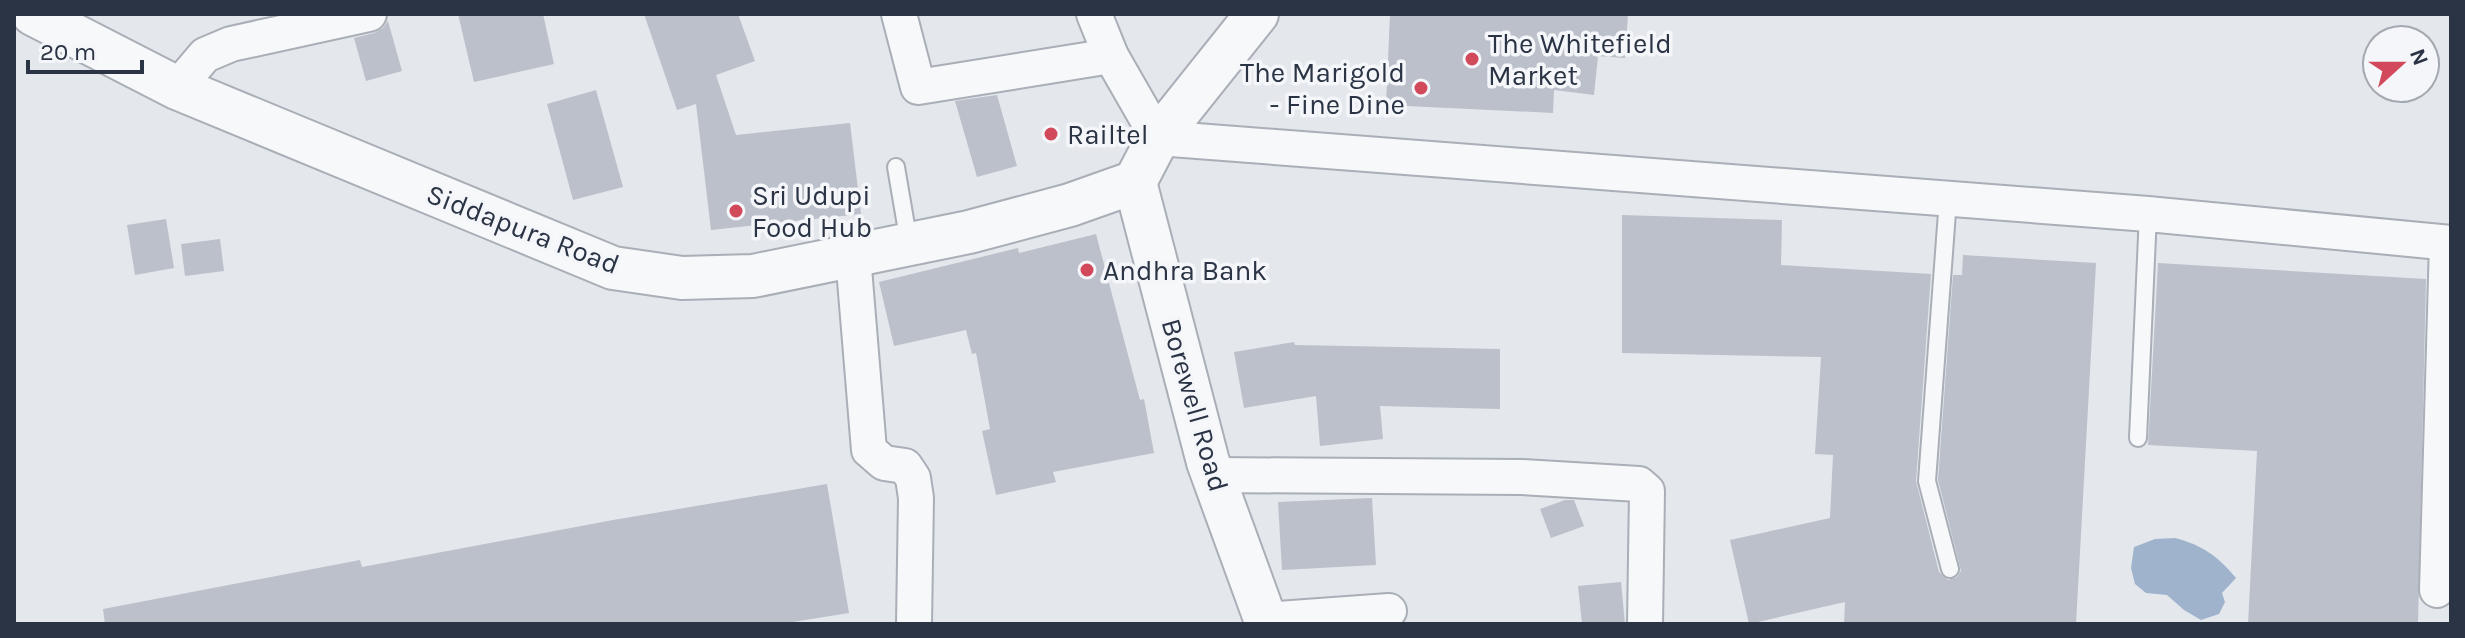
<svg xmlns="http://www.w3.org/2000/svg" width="2465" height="638" viewBox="0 0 2465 638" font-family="Karla,sans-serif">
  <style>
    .water { fill: #9fb4cc }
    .building { fill: #bbc0ca }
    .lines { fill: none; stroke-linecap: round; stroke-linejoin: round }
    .service-casing { stroke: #a9aeb7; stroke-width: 20 }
    .minor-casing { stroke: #a9aeb7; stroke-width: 38 }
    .tertiary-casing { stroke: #a9aeb7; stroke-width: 46 }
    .service { stroke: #f7f8fa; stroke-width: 16 }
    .minor { stroke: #f7f8fa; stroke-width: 34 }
    .tertiary { stroke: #f7f8fa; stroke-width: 42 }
    .poi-dot { fill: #d1495b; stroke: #f4f6f9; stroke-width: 3 }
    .labels { text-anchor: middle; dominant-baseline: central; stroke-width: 7; stroke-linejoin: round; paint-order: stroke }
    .poi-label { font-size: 28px; fill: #2b3445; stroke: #f4f6f9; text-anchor: start }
    .street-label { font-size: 28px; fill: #2b3445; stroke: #f4f6f9 }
  </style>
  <rect width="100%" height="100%" fill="#e4e7ec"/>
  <path class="water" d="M 2175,538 C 2202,545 2218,556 2236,578 L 2222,593 L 2225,602 L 2219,614 L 2201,620 L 2184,610 L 2167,595 L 2146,593 L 2135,584 L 2131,568 L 2134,547 L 2155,539 Z"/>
  <g class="building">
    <polygon points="458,14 543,14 554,64 474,82"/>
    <polygon points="644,14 738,14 755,61 716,75 736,135 850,123 861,214 711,230 696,104 677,110"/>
    <polygon points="1390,14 1628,14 1625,58 1598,56 1594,95 1554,90 1553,113 1386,105"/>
    <polygon points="388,21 402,71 366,81 354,38 374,33 383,28"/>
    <polygon points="596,90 623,187 573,200 547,104"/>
    <polygon points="997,95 1017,166 977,177 955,101"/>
    <polygon points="1622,215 1782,220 1781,265 1931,274 1916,481 1939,572 1948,580 1957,577 1961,571 1938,480 1953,275 1962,275 1963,255 2096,263 2076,624 1844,624 1845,602 1749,624 1730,540 1830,518 1833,455 1815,454 1821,357 1622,353"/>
    <polygon points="166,219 174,268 135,275 127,225"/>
    <polygon points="1096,234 1140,400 1144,399 1154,453 1053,472 1056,482 996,495 982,431 990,429 976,353 972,354 966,330 894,346 879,282 1018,248 1019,253"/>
    <polygon points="220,239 224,271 185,276 181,244"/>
    <polygon points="2158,263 2426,279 2418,624 2248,624 2257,451 2148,445"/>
    <polygon points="1294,342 1295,345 1500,349 1500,409 1380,406 1383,439 1320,446 1316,396 1244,408 1234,352"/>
    <polygon points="827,484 849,613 780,624 105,624 103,609 360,560 362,567 613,520"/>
    <polygon points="1372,498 1376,565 1282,570 1278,502"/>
    <polygon points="1565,500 1574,500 1584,526 1551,538 1540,509"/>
    <polygon points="1621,582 1625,624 1582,624 1578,586"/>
  </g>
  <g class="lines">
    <defs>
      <g id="service">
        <polyline points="896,167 909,243"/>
        <polyline points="1948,199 1927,481 1950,569"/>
        <polyline points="2138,438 2148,214"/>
      </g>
      <g id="minor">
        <polyline points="899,14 918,87 1111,56"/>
        <polyline points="1094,14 1111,56 1158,138 2148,214 2451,243"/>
        <polyline points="177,88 205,55 231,44 369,14"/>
        <polyline points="853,256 869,450 884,463 905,466 913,478 916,498 914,624"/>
        <polyline points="1213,475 1522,477 1639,484 1647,491 1645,624"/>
        <polyline points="2437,590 2447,243"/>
        <polyline points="1265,620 1389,611"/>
      </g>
      <g id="tertiary">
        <polyline points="33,14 177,88 613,268 682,278 753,276 969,232 1070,205 1135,182"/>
        <polyline points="1135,182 1208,462 1267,624"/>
        <polyline points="1135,182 1158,138 1257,14"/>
      </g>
    </defs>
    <use href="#service" class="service-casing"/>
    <use href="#minor" class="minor-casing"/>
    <use href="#tertiary" class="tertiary-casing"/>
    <use href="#service" class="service"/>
    <use href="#minor" class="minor"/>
    <use href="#tertiary" class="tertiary"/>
  </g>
  <g class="poi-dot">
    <circle cx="1472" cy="59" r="8"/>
    <circle cx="1421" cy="88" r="8"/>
    <circle cx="1051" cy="134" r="8"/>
    <circle cx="736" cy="211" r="8"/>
    <circle cx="1087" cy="270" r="8"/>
  </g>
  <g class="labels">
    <g class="poi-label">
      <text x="1488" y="43">The Whitefield<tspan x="1488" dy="32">Market</tspan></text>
      <text x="1405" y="72" text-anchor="end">The Marigold<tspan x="1405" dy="32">- Fine Dine</tspan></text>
      <text x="1067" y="134">Railtel</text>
      <text x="752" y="195">Sri Udupi<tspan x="752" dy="32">Food Hub</tspan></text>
      <text x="1103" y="270">Andhra Bank</text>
    </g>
    <g class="street-label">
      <text transform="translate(523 229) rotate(21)">Siddapura Road</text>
      <text transform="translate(1195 405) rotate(74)">Borewell Road</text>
    </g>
  </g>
  <rect width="2465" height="638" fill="none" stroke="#2b3445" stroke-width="32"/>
  <g transform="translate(2401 64) rotate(69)"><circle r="38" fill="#f4f6f9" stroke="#a4a8b1" stroke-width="2"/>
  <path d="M0-6L14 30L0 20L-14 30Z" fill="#d1495b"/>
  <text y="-12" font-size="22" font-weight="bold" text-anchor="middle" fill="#2b3445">N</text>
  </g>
  <path d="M28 60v12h114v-12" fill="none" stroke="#2b3445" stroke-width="4"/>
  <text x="40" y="60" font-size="24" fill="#2b3445" stroke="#f4f6f9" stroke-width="6" paint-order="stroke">20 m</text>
</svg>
